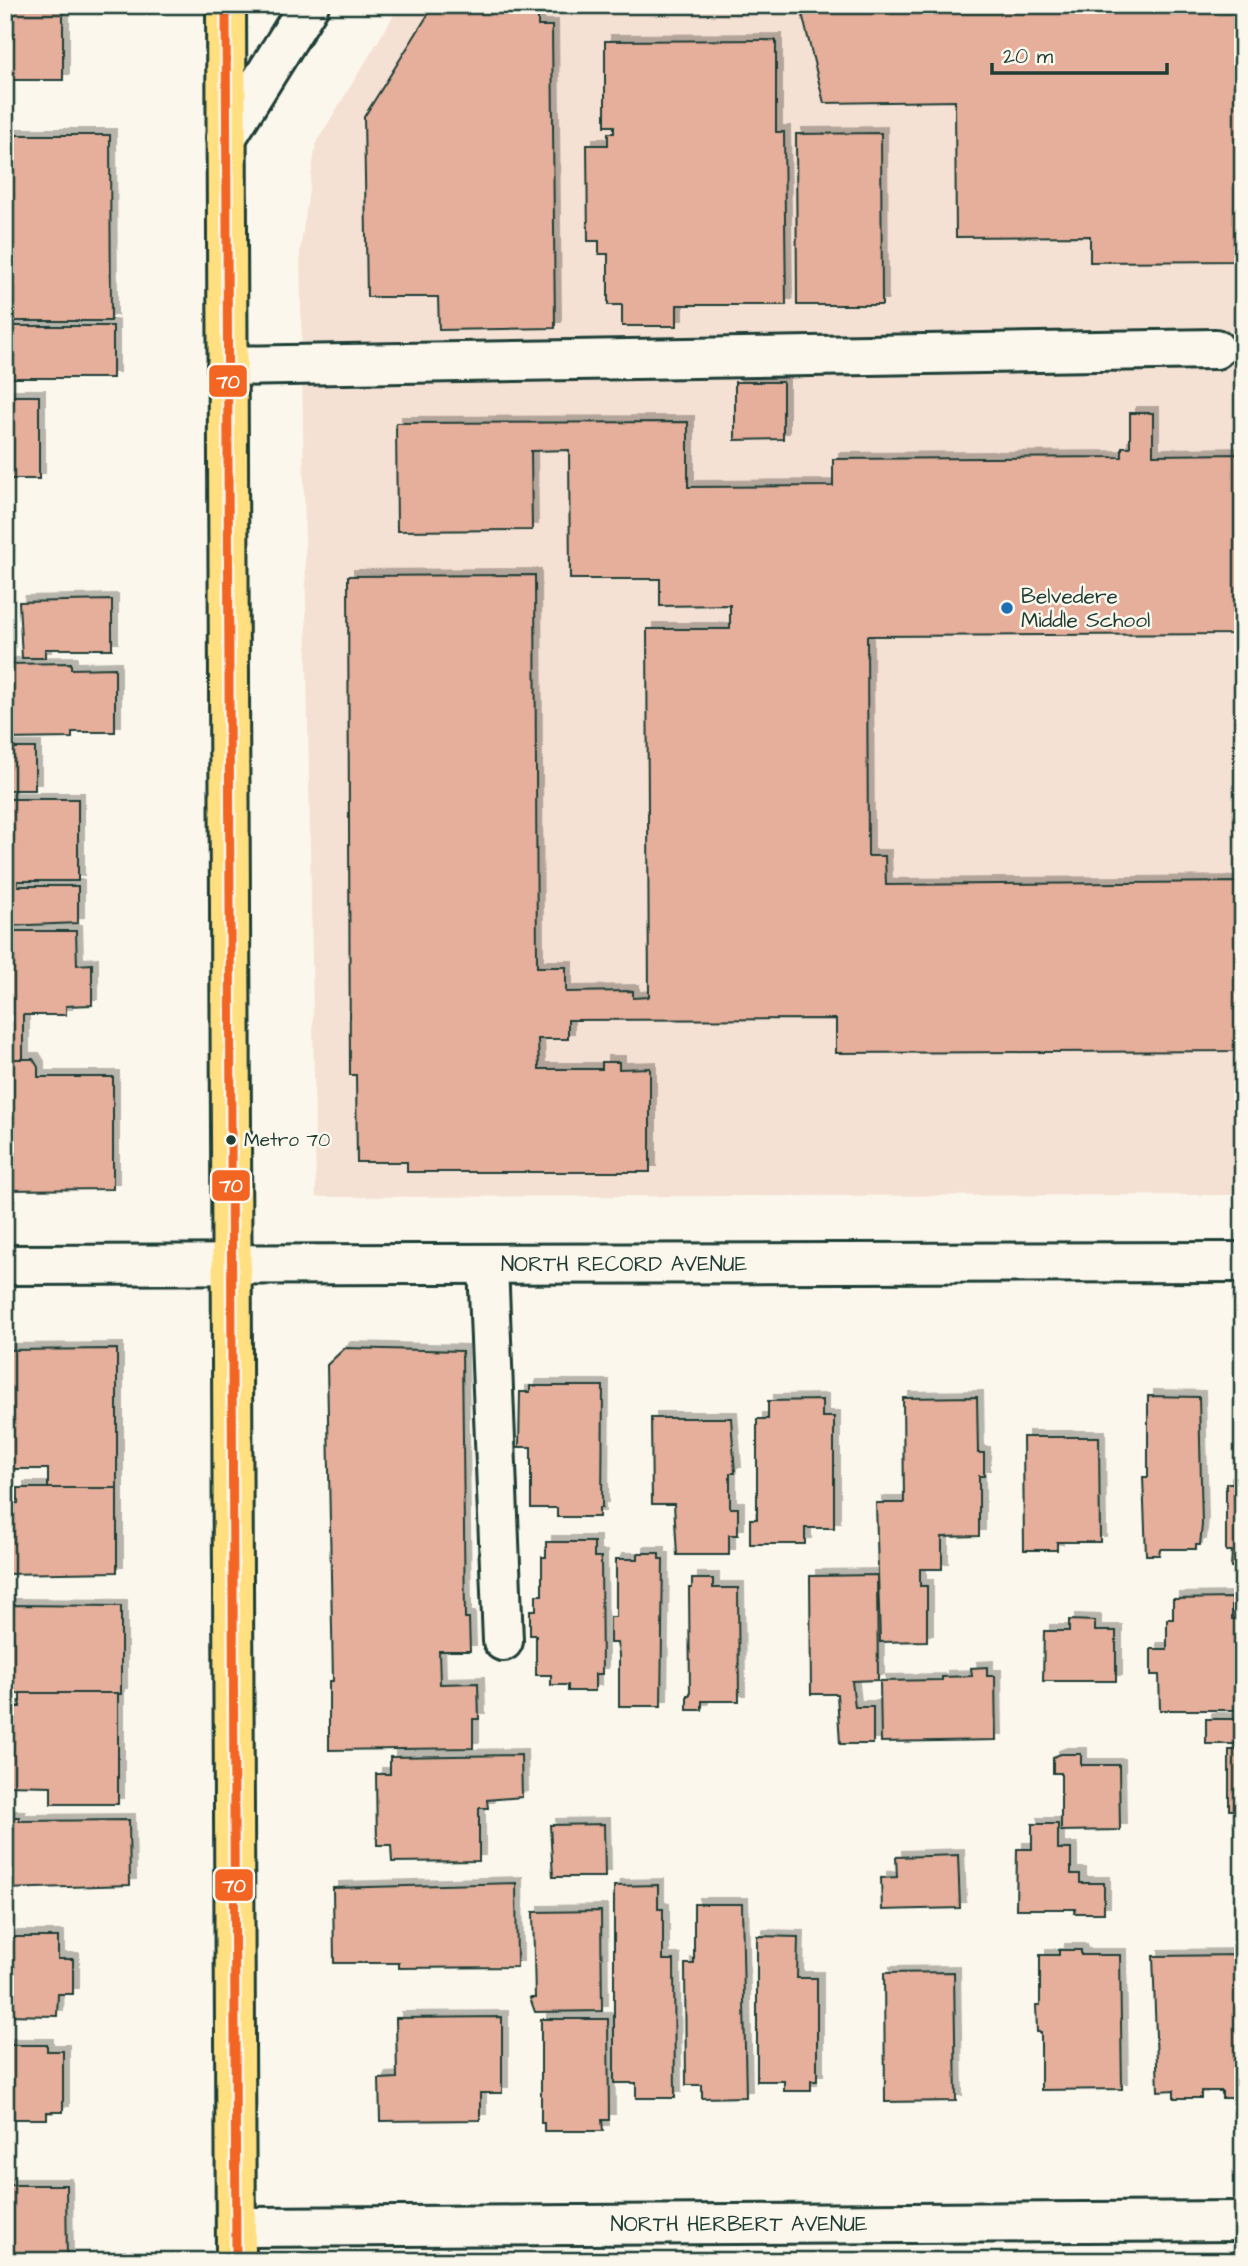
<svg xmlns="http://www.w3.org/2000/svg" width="1248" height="2266" viewBox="0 0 1248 2266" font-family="'Architects Daughter',sans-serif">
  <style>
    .built { fill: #f5e1d4 }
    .building { fill: #e6af9c; stroke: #1f3d34; stroke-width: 2; filter: url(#shadow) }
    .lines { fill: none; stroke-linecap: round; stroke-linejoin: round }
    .minor-casing { stroke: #1f3d34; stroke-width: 44 }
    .major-casing { stroke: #1f3d34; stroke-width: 44 }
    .minor { stroke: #fbf7ec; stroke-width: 38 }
    .major { stroke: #ffdf80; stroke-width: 38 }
    .bus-1-casing { stroke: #fbf7ec; stroke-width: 14 }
    .bus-1 { stroke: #f26522; stroke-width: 9 }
    .poi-dot { fill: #1f6fb2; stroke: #fbf7ec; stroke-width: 2.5 }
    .bus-dot { fill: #1f3d34; stroke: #fbf7ec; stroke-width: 2.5 }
    .labels { text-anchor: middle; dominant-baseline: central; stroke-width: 5; stroke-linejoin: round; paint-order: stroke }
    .bus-label { font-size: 19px; fill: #1f3d34; stroke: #fbf7ec; text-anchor: start }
    .poi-label { font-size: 21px; fill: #1f3d34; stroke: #fbf7ec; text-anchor: start }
    .street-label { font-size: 21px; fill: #1f3d34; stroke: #fbf7ec }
    .line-badge { stroke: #fbf7ec; stroke-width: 2.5 }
    .badge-label { font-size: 19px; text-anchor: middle; font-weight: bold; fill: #fff }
  </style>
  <defs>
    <filter id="shadow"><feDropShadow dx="6" dy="-6" stdDeviation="0" flood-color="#0004"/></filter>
  </defs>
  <rect width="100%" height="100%" fill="#fbf7ec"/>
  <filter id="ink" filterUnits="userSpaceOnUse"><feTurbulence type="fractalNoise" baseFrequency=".0143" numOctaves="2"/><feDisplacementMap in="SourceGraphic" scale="14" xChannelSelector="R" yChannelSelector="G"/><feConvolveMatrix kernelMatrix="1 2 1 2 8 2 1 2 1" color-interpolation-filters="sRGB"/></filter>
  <g filter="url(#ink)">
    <polygon class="built" points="400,5 1243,5 1243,1195 316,1197 300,251 316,143"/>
    <g class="building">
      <rect x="5" y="5" width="58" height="75"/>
      <polygon points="434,5 538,5 538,26 552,26 555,328 439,330 438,297 367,297 364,117"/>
      <polygon points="800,5 1243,5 1243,261 1090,262 1090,236 956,237 955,101 824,103"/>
      <polygon points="776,40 776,132 784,132 786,305 677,305 677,326 622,326 622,305 608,305 608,254 599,254 599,241 588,241 587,145 608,145 608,133 614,133 614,126 605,126 605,41"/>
      <polygon points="881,133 882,305 797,305 796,134"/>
      <polygon points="5,135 110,135 111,321 5,321"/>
      <polygon points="5,326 113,326 113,378 12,378 12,364 5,364"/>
      <polygon points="735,382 783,382 783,439 735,440"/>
      <rect x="5" y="396" width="34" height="83"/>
      <polygon points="1130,413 1153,413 1153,455 1243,454 1243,634 867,636 868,856 885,856 886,885 1243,882 1243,1051 836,1053 836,1019 568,1020 568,1039 538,1039 539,1069 602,1069 602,1062 619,1062 619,1069 650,1068 650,1172 407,1172 407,1162 357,1162 356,1075 350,1075 348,576 535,575 537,967 566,967 566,992 633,991 633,998 649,997 647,629 730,629 730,605 660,606 660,579 570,579 569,450 531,451 532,530 397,531 396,423 688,422 688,487 833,486 833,459 1122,457 1122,447 1130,447"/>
      <polygon points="112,600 112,649 45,649 45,658 22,658 19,602"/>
      <polygon points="71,663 71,669 115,668 115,732 72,732 72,738 5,739 5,664"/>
      <rect x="5" y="748" width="30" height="42"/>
      <polygon points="5,799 78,799 78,881 18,881 18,886 78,886 78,923 5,926"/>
      <polygon points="5,931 76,931 77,965 92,964 92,1005 66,1006 66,1015 23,1015 23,1059 5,1059"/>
      <polygon points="5,1059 33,1059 38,1067 38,1077 113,1077 113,1189 5,1190"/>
      <polygon points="345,1348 462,1351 465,1618 469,1618 470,1651 439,1651 440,1684 478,1683 479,1719 473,1719 473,1748 329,1750 329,1681 333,1681 327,1365"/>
      <polygon points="117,1349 117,1488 48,1488 48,1469 5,1469 5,1350"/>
      <polygon points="530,1386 603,1386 602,1508 599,1508 599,1517 557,1517 557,1508 531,1508 531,1447 519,1447 520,1392 530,1392"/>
      <polygon points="1148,1396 1199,1397 1202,1525 1200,1545 1196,1545 1196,1549 1160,1549 1159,1555 1146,1555 1143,1477 1148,1477"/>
      <polygon points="977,1397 978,1453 984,1453 984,1476 979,1476 979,1536 942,1537 942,1569 920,1569 920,1586 927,1586 927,1641 880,1642 876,1503 904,1503 903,1398"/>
      <polygon points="822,1400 822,1417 834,1417 834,1528 805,1528 805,1544 750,1544 750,1519 757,1519 757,1419 768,1419 768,1401"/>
      <polygon points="651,1418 731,1418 735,1473 730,1473 730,1508 738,1508 738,1535 729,1535 729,1555 677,1555 674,1504 652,1504"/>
      <polygon points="1023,1437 1099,1437 1100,1542 1057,1542 1057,1550 1024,1550"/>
      <polygon points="1226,1483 1243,1483 1243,1588 1242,1567 1231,1567 1232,1551 1226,1551"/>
      <polygon points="18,1488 117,1488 117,1572 5,1574 5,1504 18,1503"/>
      <polygon points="546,1542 594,1542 594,1557 601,1557 602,1674 595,1674 595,1691 568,1691 568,1685 551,1685 551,1675 536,1675 536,1635 530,1635 530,1610 536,1610 536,1595 542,1595 542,1557 546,1557"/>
      <polygon points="638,1553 659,1553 659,1559 663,1559 661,1706 619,1706 619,1654 617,1643 610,1643 610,1617 616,1617 616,1559 638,1559"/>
      <polygon points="877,1575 878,1680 852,1681 855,1707 873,1707 873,1744 840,1744 837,1694 811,1694 810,1576"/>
      <polygon points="692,1579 713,1579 713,1588 738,1588 739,1701 702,1701 702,1710 687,1710 687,1695 690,1695 689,1588 692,1588"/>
      <polygon points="1232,1598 1232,1619 1237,1619 1238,1710 1160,1710 1159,1675 1151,1675 1151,1649 1167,1649 1167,1619 1173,1619 1173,1599"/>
      <polygon points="7,1605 121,1606 121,1694 5,1693"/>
      <polygon points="1069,1620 1095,1621 1095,1631 1116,1631 1116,1681 1043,1681 1044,1631 1069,1631"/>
      <polygon points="987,1667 987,1676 995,1676 996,1740 881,1742 880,1681 942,1680 942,1677 972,1676 971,1668"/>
      <polygon points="20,1693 118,1693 118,1804 51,1804 51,1786 5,1785 5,1707 20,1707"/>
      <rect x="1206" y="1719" width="37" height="25"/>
      <rect x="1229" y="1750" width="14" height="60"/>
      <polygon points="1061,1754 1081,1754 1081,1765 1119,1765 1120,1830 1061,1831 1061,1773 1053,1773 1053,1757"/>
      <polygon points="521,1755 522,1797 487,1800 488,1808 479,1808 479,1861 392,1862 391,1845 377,1845 376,1774 390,1774 390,1757"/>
      <polygon points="5,1817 19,1817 19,1821 129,1820 130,1885 5,1889"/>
      <polygon points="604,1824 605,1877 553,1877 550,1825"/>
      <polygon points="1032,1824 1058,1824 1058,1849 1071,1849 1071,1874 1080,1874 1080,1883 1104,1883 1104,1913 1074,1913 1075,1909 1016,1909 1017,1849 1032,1849"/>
      <polygon points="958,1855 960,1908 882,1910 881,1878 897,1877 896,1857"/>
      <polygon points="516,1883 517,1967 399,1968 399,1963 334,1963 333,1888"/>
      <polygon points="658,1885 658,1909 663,1909 663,1960 674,1960 675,2098 636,2098 636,2083 614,2083 614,1886"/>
      <polygon points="694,1904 742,1904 746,2097 702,2098 702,2085 686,2085 685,1964 694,1964"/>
      <polygon points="601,1911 602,2011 535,2012 530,1998 535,1998 533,1912"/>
      <polygon points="757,1936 798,1937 797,1978 817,1978 817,2081 811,2081 811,2091 784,2091 784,2081 757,2081"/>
      <polygon points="5,1937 58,1937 58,1959 73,1959 73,1994 58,1994 57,2016 5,2015"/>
      <polygon points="1059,1950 1081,1950 1081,1955 1120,1955 1122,2089 1041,2090 1041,2032 1037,2032 1036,2005 1040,2005 1040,1955 1059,1955"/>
      <polygon points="1243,1955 1243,2098 1222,2098 1222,2091 1201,2091 1201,2098 1174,2098 1174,2090 1158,2091 1153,1956"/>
      <polygon points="954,1972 956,2101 885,2102 884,1973"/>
      <polygon points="502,2017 502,2093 480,2093 480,2120 380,2121 379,2079 397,2078 396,2018"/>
      <polygon points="541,2019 608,2019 609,2120 602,2120 603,2131 544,2131 544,2123 541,2123"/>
      <polygon points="5,2045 47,2045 47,2051 63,2051 63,2112 47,2112 47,2119 5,2119"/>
      <polygon points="5,2185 66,2185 67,2261 5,2261"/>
    </g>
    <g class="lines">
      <defs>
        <g id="minor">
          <polyline points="226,138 309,5"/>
          <polyline points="227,366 1215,349"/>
          <polyline points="488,1264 503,1641"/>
          <polyline points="5,1265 1243,1262"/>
          <polyline points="236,2227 1243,2221"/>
        </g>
        <polyline id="major" points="226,5 236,2261"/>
      </defs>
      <use href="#minor" class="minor-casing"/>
      <use href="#major" class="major-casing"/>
      <use href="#minor" class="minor"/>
      <use href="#major" class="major"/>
      <defs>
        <polyline id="bus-1" points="226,5 236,2261"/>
      </defs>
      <use href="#bus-1" class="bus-1-casing"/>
      <use href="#bus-1" class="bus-1"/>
    </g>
  </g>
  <circle class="poi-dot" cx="1007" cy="608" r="7"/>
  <circle class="bus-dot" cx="231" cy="1140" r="6"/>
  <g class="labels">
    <g class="bus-label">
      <text x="244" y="1140">Metro 70</text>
    </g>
    <g class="poi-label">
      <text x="1021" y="596">Belvedere<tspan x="1021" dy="24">Middle School</tspan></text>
    </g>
    <g class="street-label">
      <text x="624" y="1264">NORTH RECORD AVENUE</text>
      <text x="739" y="2224">NORTH HERBERT AVENUE</text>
    </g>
  </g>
  <g class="line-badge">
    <rect x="208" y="364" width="40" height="34" rx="7" fill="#f26522"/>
    <rect x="211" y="1169" width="40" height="33" rx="7" fill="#f26522"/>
    <rect x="214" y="1868" width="40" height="34" rx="7" fill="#f26522"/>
  </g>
  <g class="badge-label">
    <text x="228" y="388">70</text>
    <text x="231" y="1192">70</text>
    <text x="234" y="1892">70</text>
  </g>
  <rect width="1248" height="2266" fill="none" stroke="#fbf7ec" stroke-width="28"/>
  <rect x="14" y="14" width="1220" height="2238" fill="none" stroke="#1f3d34" stroke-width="2.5" filter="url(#ink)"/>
  <path d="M992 63v10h175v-10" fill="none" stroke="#1f3d34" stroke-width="3.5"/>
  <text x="1003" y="63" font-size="21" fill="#1f3d34" stroke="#fbf7ec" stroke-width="5" paint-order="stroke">20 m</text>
</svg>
